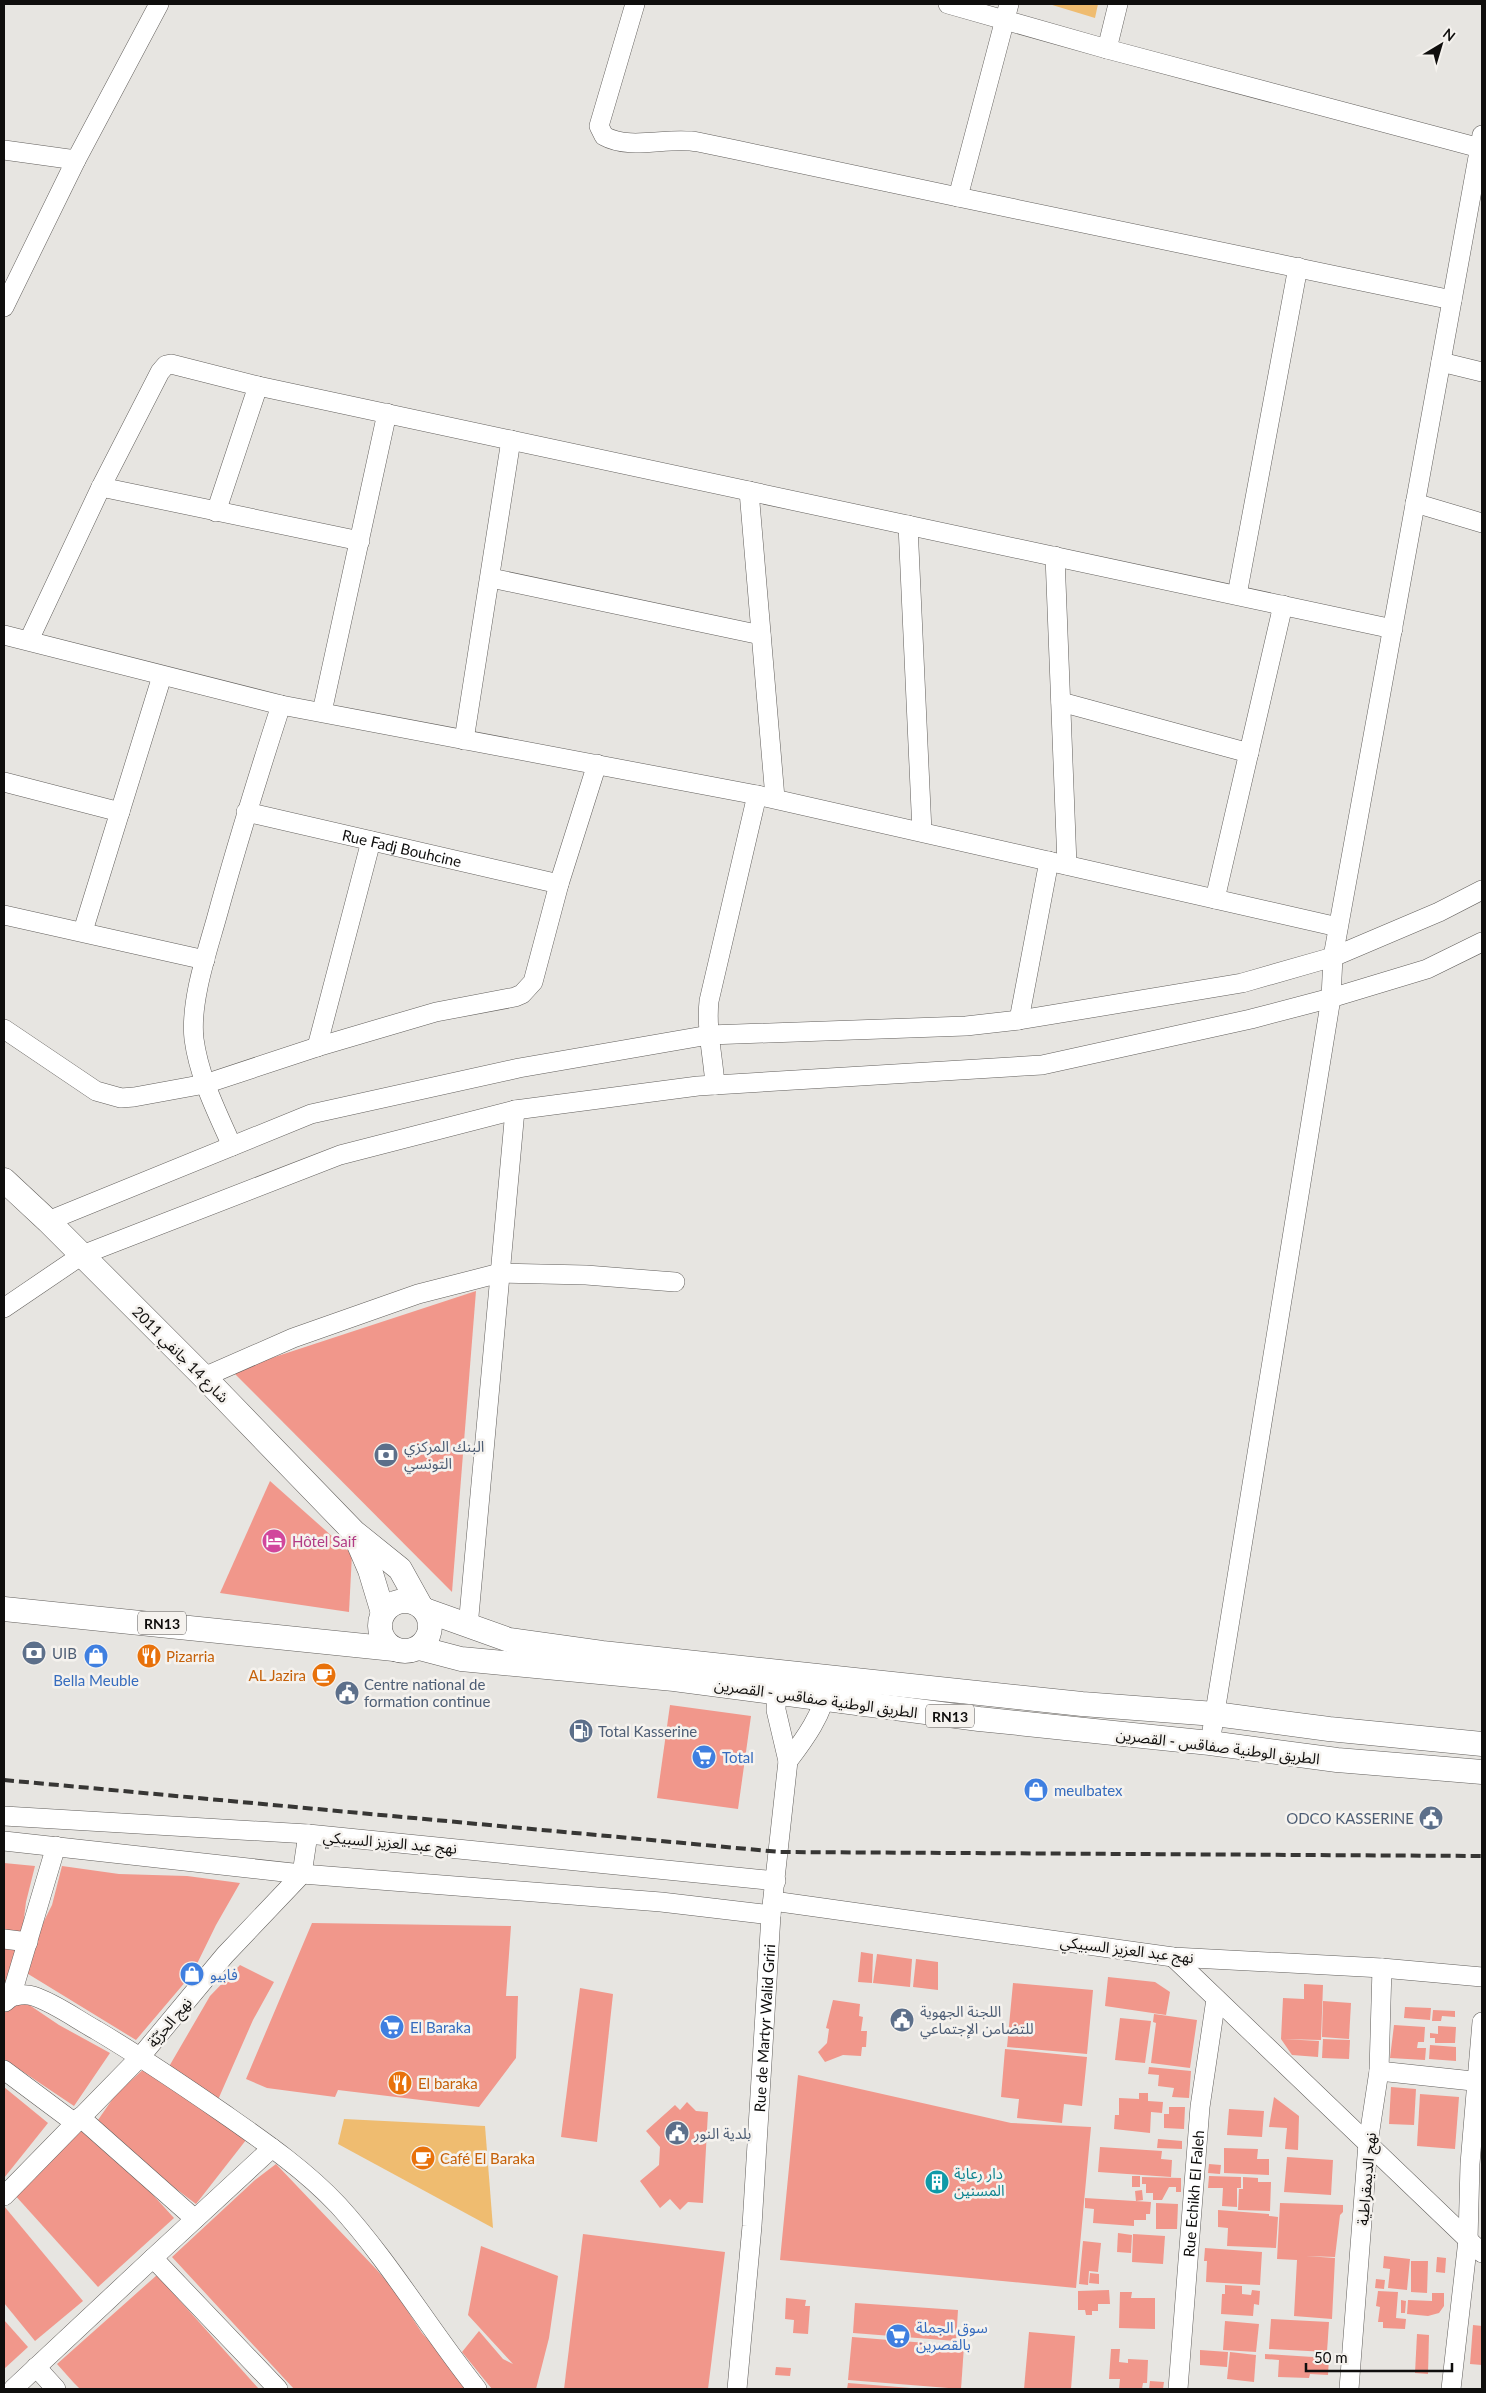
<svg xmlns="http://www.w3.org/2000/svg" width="1486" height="2393" viewBox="0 0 1486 2393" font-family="Lato,'Noto Sans Arabic',sans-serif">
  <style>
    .green { fill: #efbc70 }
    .building { fill: #f1978b }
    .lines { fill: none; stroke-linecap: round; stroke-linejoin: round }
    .minor-casing { stroke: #625f5c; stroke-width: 20 }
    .major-casing { stroke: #625f5c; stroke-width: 25 }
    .minor { stroke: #fff; stroke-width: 19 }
    .major { stroke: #fff; stroke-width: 24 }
    .rail { stroke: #373634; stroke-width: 4; stroke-dasharray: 10 5; stroke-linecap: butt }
    .labels { text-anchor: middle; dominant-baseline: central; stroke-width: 5; stroke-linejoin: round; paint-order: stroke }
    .shield { fill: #f5f2ee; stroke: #545250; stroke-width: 1 }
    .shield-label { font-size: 14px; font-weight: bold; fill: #0f0e0d }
    .street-label { font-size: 15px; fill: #0f0e0d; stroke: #f5f2ee }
    .service-label { font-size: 15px; fill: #4e5e75; stroke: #f5f2ee; text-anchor: start }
    .hotel-label { font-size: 15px; fill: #b23c85; stroke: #f5f2ee; text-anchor: start }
    .food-label { font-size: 15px; fill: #c56008; stroke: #f5f2ee; text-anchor: start }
    .shop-label { font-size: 15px; fill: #366cbe; stroke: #f5f2ee; text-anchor: start }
    .culture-label { font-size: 15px; fill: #0d838f; stroke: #f5f2ee; text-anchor: start }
  </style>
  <rect width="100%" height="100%" fill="#e7e5e1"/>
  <g class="green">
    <polygon points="1049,4 1098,4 1095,18"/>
    <polygon points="344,2119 485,2126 493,2228 338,2144"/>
  </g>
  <g class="building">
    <polygon points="476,1291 452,1592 232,1371"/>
    <polygon points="270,1481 352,1554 349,1612 220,1593"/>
    <polygon points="670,1705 751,1716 738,1809 657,1798"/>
    <polygon points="4,1863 35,1866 26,1902 22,1934 4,1931"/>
    <polygon points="62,1866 119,1874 187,1876 240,1883 216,1925 192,1974 136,2040 20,1969 52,1905"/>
    <polygon points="312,1923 511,1926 506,1996 518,1996 516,2058 479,2107 338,2090 335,2097 267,2088 246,2079"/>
    <polygon points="4,1945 16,1947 10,1989 4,1988"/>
    <polygon points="861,1952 873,1954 872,1983 858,1982"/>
    <polygon points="877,1954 912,1959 910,1987 873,1983"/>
    <polygon points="916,1959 938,1962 938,1990 913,1987"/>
    <polygon points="240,1965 274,1982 253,2020 217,2102 167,2070 210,1996"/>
    <polygon points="1108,1977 1155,1982 1170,1992 1166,2015 1105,2006"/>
    <polygon points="1013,1983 1093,1990 1087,2054 1007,2047"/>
    <polygon points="1304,1984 1323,1985 1321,2040 1283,2039 1319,2041 1318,2057 1292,2055 1281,2039 1283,1998 1304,1999"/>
    <polygon points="580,1988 613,1994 597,2142 561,2137"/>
    <polygon points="16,1996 59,2025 110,2053 74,2106 4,2059 4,2014"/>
    <polygon points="833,2000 860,2004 859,2016 863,2017 861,2031 867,2031 866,2047 862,2047 861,2056 843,2055 825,2062 818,2052 827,2043 829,2029 826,2028"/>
    <polygon points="1323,2001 1351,2003 1349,2039 1322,2037"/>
    <polygon points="1405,2007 1431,2008 1430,2020 1404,2018"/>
    <polygon points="1433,2010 1455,2011 1455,2017 1442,2016 1441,2021 1432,2021"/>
    <polygon points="1154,2014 1197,2020 1190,2068 1151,2063 1156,2023 1153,2022"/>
    <polygon points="1120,2018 1151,2021 1145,2063 1115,2060"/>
    <polygon points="1394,2025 1425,2027 1424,2042 1418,2042 1417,2048 1426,2048 1425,2060 1390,2058"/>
    <polygon points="1438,2026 1456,2027 1455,2043 1435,2043 1435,2038 1430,2038 1430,2033 1438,2034"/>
    <polygon points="1323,2039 1350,2040 1349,2059 1322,2058"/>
    <polygon points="1430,2045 1456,2047 1456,2061 1429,2059"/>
    <polygon points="1005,2049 1087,2057 1082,2106 1064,2104 1062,2123 1017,2118 1019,2099 1001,2097"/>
    <polygon points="146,2067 246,2140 196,2204 130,2154 98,2120 116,2094"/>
    <polygon points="1149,2067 1191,2071 1189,2098 1172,2097 1174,2088 1158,2086 1159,2075 1148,2074"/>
    <polygon points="798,2075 1011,2123 1091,2127 1076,2288 780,2260"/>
    <polygon points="4,2087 48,2123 4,2178"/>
    <polygon points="1391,2087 1416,2089 1414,2125 1389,2124"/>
    <polygon points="1139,2093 1148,2093 1148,2101 1163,2102 1162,2113 1151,2112 1150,2133 1114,2129 1115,2115 1119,2115 1119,2098 1139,2099"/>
    <polygon points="1420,2094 1459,2097 1455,2149 1417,2146"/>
    <polygon points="1274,2097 1299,2116 1298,2150 1285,2149 1287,2128 1269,2127"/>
    <polygon points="687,2102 696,2111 708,2112 703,2203 688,2202 680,2210 670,2199 660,2208 640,2181 659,2165 660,2147 646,2131 675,2105 680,2110"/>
    <polygon points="1169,2107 1185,2107 1184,2129 1164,2128 1164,2114 1169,2114"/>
    <polygon points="1229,2109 1264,2111 1262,2137 1227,2135"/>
    <polygon points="85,2127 134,2174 174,2218 98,2287 13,2193"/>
    <polygon points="1158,2139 1182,2141 1182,2149 1157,2148"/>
    <polygon points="1100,2147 1162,2151 1161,2159 1172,2160 1171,2177 1098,2172"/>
    <polygon points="1224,2148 1258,2149 1257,2159 1269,2159 1269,2175 1224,2173"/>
    <polygon points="1287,2157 1333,2160 1331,2195 1284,2192"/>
    <polygon points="276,2164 377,2270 394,2290 422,2333 473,2389 294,2389 172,2257 255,2180"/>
    <polygon points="1209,2164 1221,2165 1220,2174 1208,2173"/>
    <rect x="1132" y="2176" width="8" height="11"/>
    <polygon points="1209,2176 1241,2177 1241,2188 1237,2188 1237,2207 1222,2206 1223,2188 1208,2188"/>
    <polygon points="1142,2177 1181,2178 1181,2192 1176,2192 1176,2187 1169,2187 1162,2200 1153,2200 1153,2193 1146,2193 1146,2184 1142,2184"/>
    <polygon points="1243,2177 1258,2178 1258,2182 1271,2182 1270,2211 1238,2210 1239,2189 1243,2189"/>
    <polygon points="1142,2190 1143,2200 1136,2201 1135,2191"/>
    <polygon points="1085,2198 1151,2202 1150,2214 1146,2214 1146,2220 1134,2220 1134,2226 1093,2223 1094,2209 1085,2208"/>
    <polygon points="1156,2203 1178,2204 1177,2229 1156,2229"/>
    <polygon points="1280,2203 1343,2205 1343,2212 1340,2215 1335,2257 1306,2256 1335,2258 1332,2319 1294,2316 1297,2260 1277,2259"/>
    <polygon points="4,2206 83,2301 35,2341 4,2303"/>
    <polygon points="1218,2210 1269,2214 1269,2216 1278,2217 1276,2248 1227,2246 1228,2228 1218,2227"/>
    <polygon points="1118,2233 1132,2235 1131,2253 1117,2252"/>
    <polygon points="583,2234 725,2252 708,2389 564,2389"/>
    <polygon points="1133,2234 1165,2236 1163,2264 1132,2262"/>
    <polygon points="1083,2241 1101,2243 1098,2272 1089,2271 1088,2285 1079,2284"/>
    <polygon points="481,2246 558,2276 549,2338 536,2389 492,2389 462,2352 479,2331 503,2359 513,2364 468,2315"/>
    <polygon points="1205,2248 1262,2252 1260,2285 1206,2282 1207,2261 1204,2261"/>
    <polygon points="1384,2256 1410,2259 1407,2290 1388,2288 1390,2269 1383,2268"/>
    <polygon points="1437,2257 1446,2258 1445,2273 1436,2272"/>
    <polygon points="1411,2261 1428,2261 1427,2293 1411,2292"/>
    <polygon points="1090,2273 1099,2274 1099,2284 1089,2283"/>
    <polygon points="157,2275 259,2389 80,2389 74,2383 57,2364"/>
    <polygon points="1376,2279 1385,2280 1384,2289 1375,2288"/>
    <polygon points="1225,2285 1242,2286 1242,2294 1251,2295 1252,2290 1260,2291 1259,2305 1254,2304 1253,2316 1221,2314 1222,2294 1225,2294"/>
    <polygon points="1109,2290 1110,2304 1098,2304 1098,2311 1092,2311 1092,2315 1086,2315 1085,2310 1078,2310 1078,2291"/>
    <polygon points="1378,2291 1398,2292 1396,2318 1406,2319 1405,2329 1383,2328 1383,2322 1378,2322 1380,2307 1376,2306"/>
    <polygon points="1120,2292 1132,2292 1131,2298 1155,2298 1155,2329 1119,2328"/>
    <polygon points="1432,2293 1444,2293 1444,2306 1439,2313 1428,2316 1407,2314 1408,2300 1432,2301"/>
    <polygon points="786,2298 806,2300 805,2306 810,2306 808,2334 793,2333 794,2320 785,2319"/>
    <polygon points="1401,2300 1406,2301 1405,2313 1401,2313"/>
    <polygon points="855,2303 958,2310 956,2341 853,2333"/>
    <polygon points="1271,2319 1329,2322 1327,2352 1269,2349"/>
    <polygon points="4,2320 28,2347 4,2369"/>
    <polygon points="1225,2321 1259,2324 1256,2352 1223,2350"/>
    <polygon points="1473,2325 1482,2326 1482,2365 1470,2364"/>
    <polygon points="1029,2332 1075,2336 1071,2389 1024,2389"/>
    <polygon points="1417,2334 1429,2335 1428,2374 1415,2373"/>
    <polygon points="852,2337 964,2346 961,2389 848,2380"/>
    <polygon points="1111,2349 1120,2349 1119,2362 1128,2363 1128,2359 1148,2360 1147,2383 1143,2383 1142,2389 1119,2389 1120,2379 1109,2379"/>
    <polygon points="1200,2350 1228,2352 1227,2367 1200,2365"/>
    <polygon points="1230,2352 1256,2355 1254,2382 1227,2379"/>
    <polygon points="1265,2354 1329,2358 1328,2375 1310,2374 1309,2378 1278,2377 1279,2360 1265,2359"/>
    <polygon points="776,2367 791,2368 790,2376 775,2375"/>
    <polygon points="1150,2381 1164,2382 1163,2389 1149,2389"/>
    <polygon points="848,2383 911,2388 911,2389 847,2389"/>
  </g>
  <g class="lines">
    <defs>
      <g id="minor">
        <path d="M 635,4 L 599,126 L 604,136 C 631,151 669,136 698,142 C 785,160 872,179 958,197"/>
        <polyline points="948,4 1107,49 1480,148"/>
        <polyline points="1009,4 958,197 1452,300"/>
        <polyline points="1107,49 1118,4"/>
        <polyline points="4,150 76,160"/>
        <polyline points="4,307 76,160 159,4"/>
        <polyline points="1441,362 1482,372"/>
        <polyline points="101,487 360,541"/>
        <polyline points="749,491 775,798"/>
        <polyline points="1415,503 1482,523"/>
        <polyline points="216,512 258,386"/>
        <polyline points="908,525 922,832"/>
        <polyline points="1055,556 1067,865"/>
        <polyline points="491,578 761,635"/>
        <polyline points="1237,595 1298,267"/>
        <polyline points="4,635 281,705 757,795 1338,927"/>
        <polyline points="29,640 101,487 160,372 166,365 171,364 258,386 1393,629"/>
        <polyline points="1061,702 1249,753"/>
        <polyline points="322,712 387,413"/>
        <polyline points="464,740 511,440"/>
        <polyline points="4,782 120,812"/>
        <path id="s1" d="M 246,812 L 559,884"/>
        <polyline points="1215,899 1283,605"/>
        <polyline points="4,915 205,960"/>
        <polyline points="83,931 162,676"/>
        <polyline points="1019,1020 1049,861"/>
        <polyline points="4,1029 96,1091 121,1098 134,1097 205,1084 317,1047 436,1012 515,997 522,994 533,982 559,884 597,764"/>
        <polyline points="317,1047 371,841"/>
        <path d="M 715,1085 C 713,1056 706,1029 709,1001 L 757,795"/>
        <path d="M 232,1146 C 217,1112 199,1077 194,1039 C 190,1003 206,955 216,920 C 236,847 258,776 281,705"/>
        <polyline points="48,1221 311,1114 519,1068 709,1035 966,1026 1019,1020 1242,983 1333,957 1439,912 1482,890"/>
        <polyline points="4,1308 82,1255 340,1155 515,1110 698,1086 1042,1065 1251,1019 1331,998 1427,969 1482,942"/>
        <polyline points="204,1377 293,1338 418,1294 500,1273 586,1275 675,1282"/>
        <polyline points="468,1627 515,1110"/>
        <polyline points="777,1678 776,1710 788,1761"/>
        <polyline points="1210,1743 1331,998 1333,957 1482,135"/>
        <polyline points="4,1816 308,1834 776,1881"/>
        <polyline points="4,1841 302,1874 661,1902 771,1915"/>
        <polyline points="773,1901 1173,1957 1382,1968 1482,1977"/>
        <polyline points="4,1939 28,1942"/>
        <polyline points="1173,1957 1482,2253"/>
        <path d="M 4,1997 C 14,1998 21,1992 33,1996 C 55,2003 76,2019 96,2030 C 140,2056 181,2084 223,2113 C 263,2141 304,2169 338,2205 C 390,2262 429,2329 477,2389"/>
        <polyline points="5,2002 11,1997 56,1846"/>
        <polyline points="4,2070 75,2123"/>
        <polyline points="1379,2071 1482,2082"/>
        <polyline points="80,2117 195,2219"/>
        <polyline points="4,2196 141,2056 225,1955 302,1874 308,1834"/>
        <polyline points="153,2258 272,2148"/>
        <polyline points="36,2367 56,2389"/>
        <polyline points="13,2389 153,2258 278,2389"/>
        <path id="s2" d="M 737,2389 L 752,2226 L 771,1915 L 788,1761 C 804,1740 824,1713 827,1686"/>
        <path id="s3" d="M 1178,2389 L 1200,2107 L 1216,1999"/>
        <polyline points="1349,2389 1368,2143 1379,2071 1382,1968"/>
        <polyline points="1451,2389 1468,2240 1470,2164 1482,2022"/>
      </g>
      <g id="major">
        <polyline points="4,1180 48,1221 204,1377 354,1532 400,1569 420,1605"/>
        <polyline points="354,1533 370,1570 383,1613"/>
        <circle cx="405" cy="1626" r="25"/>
        <polyline points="4,1609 394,1649"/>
        <polyline points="425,1610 509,1640 602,1653 1082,1704 1215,1714 1329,1729 1482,1744"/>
        <polyline points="419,1648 461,1659 674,1679 979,1719 1210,1743 1337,1760 1482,1772"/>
      </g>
    </defs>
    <use href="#minor" class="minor-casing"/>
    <use href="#major" class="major-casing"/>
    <use href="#minor" class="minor"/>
    <use href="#major" class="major"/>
    <polyline class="rail" points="4,1780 780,1852 1482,1856"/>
  </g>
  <defs>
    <symbol id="bank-disc" viewBox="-11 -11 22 22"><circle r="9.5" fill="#5c6f8a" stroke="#f5f2ee"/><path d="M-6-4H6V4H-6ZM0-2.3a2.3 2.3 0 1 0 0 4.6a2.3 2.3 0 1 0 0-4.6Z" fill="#fff"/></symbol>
    <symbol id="hotel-disc" viewBox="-11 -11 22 22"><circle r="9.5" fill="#d1479c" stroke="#f5f2ee"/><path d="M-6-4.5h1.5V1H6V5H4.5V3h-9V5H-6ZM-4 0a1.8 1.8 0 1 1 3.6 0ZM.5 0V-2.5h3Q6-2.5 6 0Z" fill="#fff"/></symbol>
    <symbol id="shop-disc" viewBox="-11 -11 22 22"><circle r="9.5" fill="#3f7fe0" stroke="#f5f2ee"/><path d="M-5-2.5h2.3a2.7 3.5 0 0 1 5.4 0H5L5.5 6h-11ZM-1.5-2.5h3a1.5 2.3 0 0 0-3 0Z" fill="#fff"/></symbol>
    <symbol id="restaurant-disc" viewBox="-11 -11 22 22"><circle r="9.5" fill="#e8710a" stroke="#f5f2ee"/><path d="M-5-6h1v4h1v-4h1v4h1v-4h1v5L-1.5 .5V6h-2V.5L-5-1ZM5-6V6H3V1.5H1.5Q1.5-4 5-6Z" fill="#fff"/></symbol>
    <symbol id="cafe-disc" viewBox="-11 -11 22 22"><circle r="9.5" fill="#e8710a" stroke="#f5f2ee"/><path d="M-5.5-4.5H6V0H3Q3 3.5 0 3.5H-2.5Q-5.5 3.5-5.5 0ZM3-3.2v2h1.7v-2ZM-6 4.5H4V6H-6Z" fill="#fff"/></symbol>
    <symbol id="civic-disc" viewBox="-11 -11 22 22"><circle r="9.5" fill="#5c6f8a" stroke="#f5f2ee"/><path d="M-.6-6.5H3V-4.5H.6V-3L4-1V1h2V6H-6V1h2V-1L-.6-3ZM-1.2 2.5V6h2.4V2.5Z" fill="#fff"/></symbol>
    <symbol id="fuel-disc" viewBox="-11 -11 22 22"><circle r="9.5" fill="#5c6f8a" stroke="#f5f2ee"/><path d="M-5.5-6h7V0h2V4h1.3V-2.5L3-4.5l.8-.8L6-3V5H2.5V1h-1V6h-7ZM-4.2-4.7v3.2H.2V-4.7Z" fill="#fff"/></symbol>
    <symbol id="supermarket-disc" viewBox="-11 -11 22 22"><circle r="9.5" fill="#3f7fe0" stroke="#f5f2ee"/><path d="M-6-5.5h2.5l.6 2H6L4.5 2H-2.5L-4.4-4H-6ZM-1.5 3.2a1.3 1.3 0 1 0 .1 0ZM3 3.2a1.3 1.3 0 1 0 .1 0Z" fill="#fff"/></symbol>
    <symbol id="building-disc" viewBox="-11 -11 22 22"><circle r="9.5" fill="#0f9aa8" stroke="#f5f2ee"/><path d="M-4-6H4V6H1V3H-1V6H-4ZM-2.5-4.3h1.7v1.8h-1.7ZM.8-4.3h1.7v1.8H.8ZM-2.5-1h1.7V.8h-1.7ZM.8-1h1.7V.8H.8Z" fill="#fff"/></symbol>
  </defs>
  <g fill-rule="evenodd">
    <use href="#bank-disc" x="372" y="1441" width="28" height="28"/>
    <use href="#hotel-disc" x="260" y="1527" width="28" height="28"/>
    <use href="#bank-disc" x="20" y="1639" width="28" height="28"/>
    <use href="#shop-disc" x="82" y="1642" width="28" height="28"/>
    <use href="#restaurant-disc" x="135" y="1642" width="28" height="28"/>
    <use href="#cafe-disc" x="310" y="1661" width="28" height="28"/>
    <use href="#civic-disc" x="333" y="1679" width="28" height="28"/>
    <use href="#fuel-disc" x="567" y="1717" width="28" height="28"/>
    <use href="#supermarket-disc" x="690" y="1743" width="28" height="28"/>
    <use href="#shop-disc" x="1022" y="1776" width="28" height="28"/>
    <use href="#civic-disc" x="1417" y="1804" width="28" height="28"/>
    <use href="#shop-disc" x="178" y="1960" width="28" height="28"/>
    <use href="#civic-disc" x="888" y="2006" width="28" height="28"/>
    <use href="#supermarket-disc" x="378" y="2013" width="28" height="28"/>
    <use href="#restaurant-disc" x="386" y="2069" width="28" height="28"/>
    <use href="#civic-disc" x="663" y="2119" width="28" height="28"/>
    <use href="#cafe-disc" x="409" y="2144" width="28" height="28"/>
    <use href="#building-disc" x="923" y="2168" width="28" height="28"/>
    <use href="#supermarket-disc" x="884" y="2322" width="28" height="28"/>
  </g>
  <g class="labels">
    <g class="shield">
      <rect x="138" y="1611.5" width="48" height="23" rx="4"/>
      <rect x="926" y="1704.5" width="48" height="23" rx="4"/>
    </g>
    <g class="shield-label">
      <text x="162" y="1623">RN13</text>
      <text x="950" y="1716">RN13</text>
    </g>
    <g class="street-label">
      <text stroke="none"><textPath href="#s1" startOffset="160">Rue Fadj Bouhcine</textPath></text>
      <text transform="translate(181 1354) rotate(45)">شارع 14 جانفي 2011</text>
      <text transform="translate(816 1698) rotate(8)">الطريق الوطنية صفاقس - القصرين</text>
      <text transform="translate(1218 1746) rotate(7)">الطريق الوطنية صفاقس - القصرين</text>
      <text transform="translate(390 1842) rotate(5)">نهج عبد العزيز السبيكي</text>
      <text transform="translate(1127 1949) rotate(7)">نهج عبد العزيز السبيكي</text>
      <text transform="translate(169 2022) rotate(-50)">نهج الحرّيّة</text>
      <text stroke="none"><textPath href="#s2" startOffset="362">Rue de Martyr Walid Griri</textPath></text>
      <text transform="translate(1366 2179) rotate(-85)">نهج الديمقراطية</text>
      <text stroke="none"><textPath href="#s3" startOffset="196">Rue Echikh El Faleh</textPath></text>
    </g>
    <g class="service-label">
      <text x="404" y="1446">البنك المركزي<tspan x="404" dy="17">التونسي</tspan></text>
      <text x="52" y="1653">UIB</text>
      <text x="364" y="1684">Centre national de<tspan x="364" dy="17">formation continue</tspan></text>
      <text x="598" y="1731">Total Kasserine</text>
      <text x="1414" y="1818" text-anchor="end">ODCO KASSERINE</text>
      <text x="920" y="2011">اللجنة الجهوية<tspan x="920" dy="17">للتضامن الإجتماعي</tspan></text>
      <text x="694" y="2133">بلدية النور</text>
    </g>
    <g class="hotel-label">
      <text x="292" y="1541">Hôtel Saif</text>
    </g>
    <g class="food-label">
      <text x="166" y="1656">Pizarria</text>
      <text x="306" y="1675" text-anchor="end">AL Jazira</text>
      <text x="418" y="2083">El baraka</text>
      <text x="440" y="2158">Café El Baraka</text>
    </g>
    <g class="shop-label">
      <text x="96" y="1680" text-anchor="middle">Bella Meuble</text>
      <text x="722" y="1757">Total</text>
      <text x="1054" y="1790">meulbatex</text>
      <text x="210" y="1974">فابيو</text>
      <text x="410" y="2027">El Baraka</text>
      <text x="916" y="2327">سوق الجملة<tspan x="916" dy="17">بالقصرين</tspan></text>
    </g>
    <g class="culture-label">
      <text x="954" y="2173">دار رعاية<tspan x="954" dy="17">المسنين</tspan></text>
    </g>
  </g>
  <rect width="1486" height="2393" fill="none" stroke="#0f0e0d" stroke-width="10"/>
  <g transform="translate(1441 45) rotate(38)" stroke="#f5f2ee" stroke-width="4" paint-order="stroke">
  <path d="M0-4L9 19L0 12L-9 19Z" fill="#0f0e0d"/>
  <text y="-8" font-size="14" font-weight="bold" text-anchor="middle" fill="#0f0e0d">N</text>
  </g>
  <path d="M1306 2363v8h146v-8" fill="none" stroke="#0f0e0d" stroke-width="2.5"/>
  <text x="1314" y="2363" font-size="15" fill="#0f0e0d" stroke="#f5f2ee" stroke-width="4" paint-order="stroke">50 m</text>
</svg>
